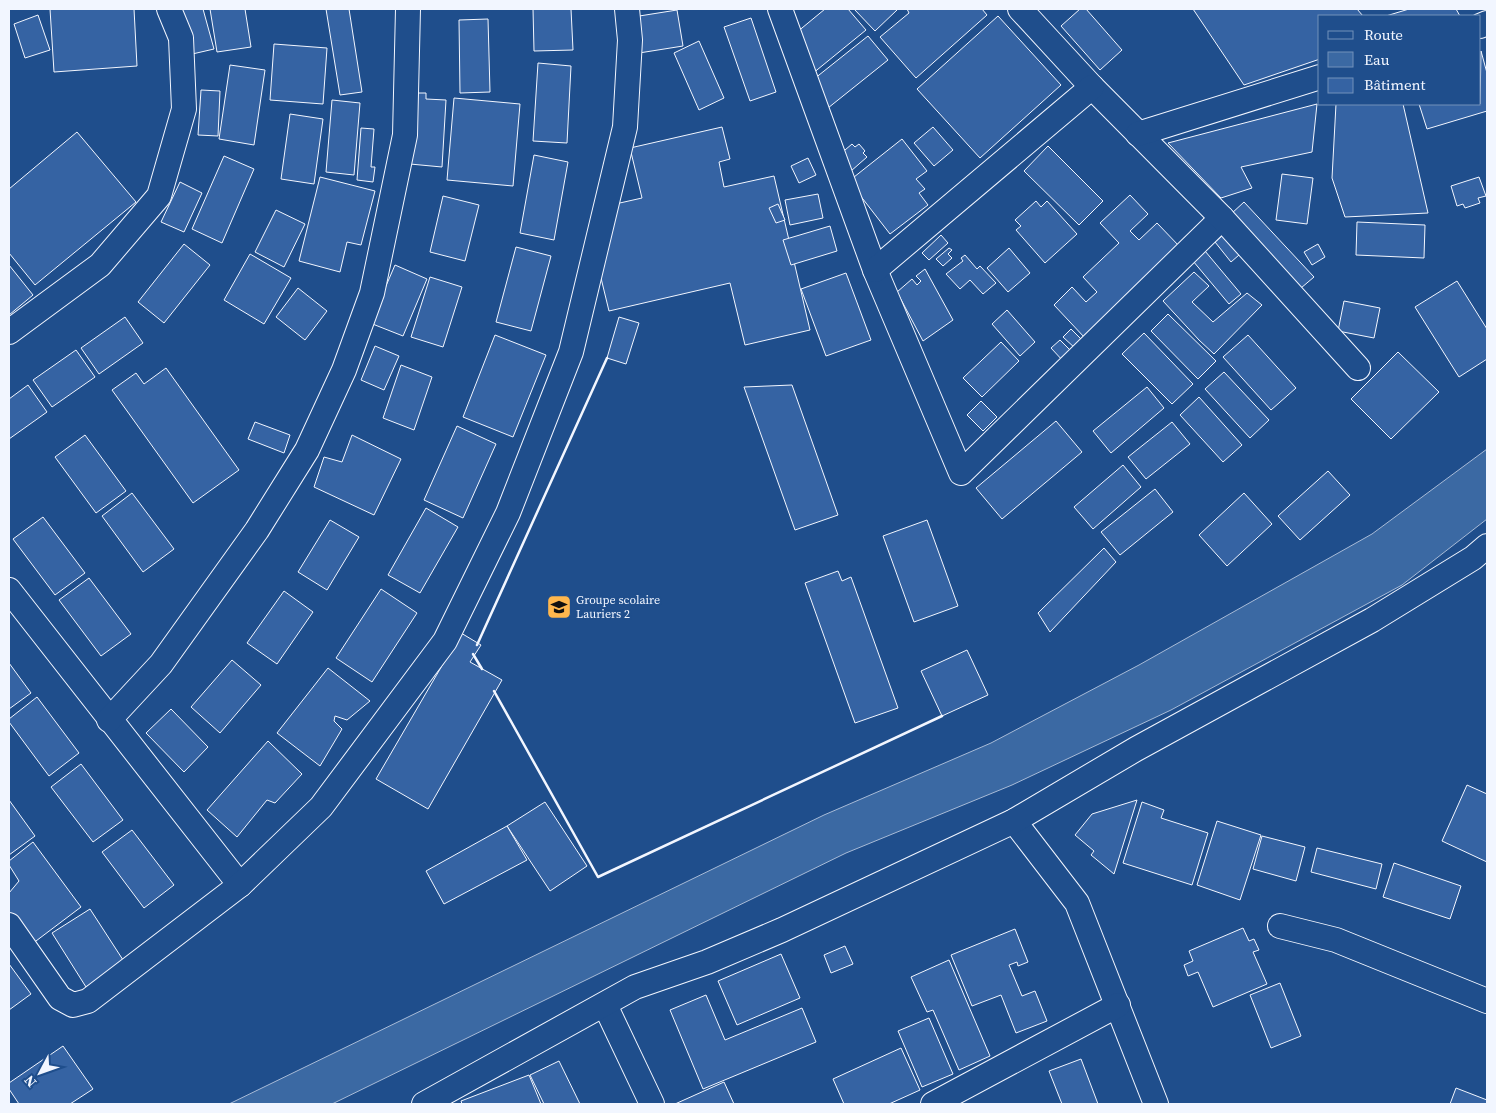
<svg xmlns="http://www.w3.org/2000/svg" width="1496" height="1113" viewBox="0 0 1496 1113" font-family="'Source Serif 4',serif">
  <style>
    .water { fill: #3b69a3; stroke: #a8bbd7 }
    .building { fill: #3563a3; stroke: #f2f6ff }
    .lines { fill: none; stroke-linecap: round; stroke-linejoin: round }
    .minor-casing { stroke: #f2f6ff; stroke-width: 26 }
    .minor { stroke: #1f4e8c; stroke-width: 24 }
    .wall { stroke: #f2f6ff; stroke-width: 2.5 }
    .labels { text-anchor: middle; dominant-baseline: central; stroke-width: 4; stroke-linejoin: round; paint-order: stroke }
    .poi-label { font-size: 12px; fill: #f2f6ff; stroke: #1f4e8c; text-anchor: start }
  </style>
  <rect width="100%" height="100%" fill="#1f4e8c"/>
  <polygon class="water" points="1487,449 1487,519 1402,585 1171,710 1012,785 846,853 332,1104 229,1104 824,815 991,743 1139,665 1372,534"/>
  <g class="building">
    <polygon points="50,9 134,9 137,66 54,72"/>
    <polygon points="176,9 203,9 214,49 188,55"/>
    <polygon points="210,9 245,9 251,47 217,52"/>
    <polygon points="326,9 349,9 362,92 340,95"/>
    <polygon points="533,9 571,9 573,50 534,51"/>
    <polygon points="825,9 848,9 866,30 812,74 785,42"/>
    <polygon points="854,9 896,9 897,10 875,31"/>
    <polygon points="907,9 982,9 987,15 916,78 880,37 909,13"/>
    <polygon points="1080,9 1086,9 1122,50 1100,70 1061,26"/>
    <polygon points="1193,9 1357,9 1363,16 1320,16 1320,59 1244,85"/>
    <polygon points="1409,9 1456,9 1460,16 1386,16"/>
    <polygon points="677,10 683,46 639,53 633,17"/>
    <polygon points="38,15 50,50 25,58 14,24"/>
    <polygon points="998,16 1061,85 980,158 917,89"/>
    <polygon points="751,18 776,92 750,101 724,27"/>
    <polygon points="488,19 490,92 460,93 459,20"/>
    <polygon points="868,36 888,60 828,108 809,83"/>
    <polygon points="699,41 724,98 699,110 674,53"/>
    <polygon points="274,44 327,48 323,104 270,100"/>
    <polygon points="1481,51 1487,73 1487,111 1427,129 1419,104 1480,104"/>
    <polygon points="538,63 571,66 567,143 533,141"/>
    <polygon points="230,65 265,70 254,145 219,139"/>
    <polygon points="201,90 220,91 218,136 198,135"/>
    <polygon points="414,93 426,93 426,99 446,100 442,167 410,164"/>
    <polygon points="454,98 520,104 513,186 447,180"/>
    <polygon points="332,100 360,103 354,175 326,172"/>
    <polygon points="1317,104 1312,152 1241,167 1252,188 1221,198 1168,143"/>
    <polygon points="1336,104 1403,104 1428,213 1345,217 1332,178"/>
    <polygon points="290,114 323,119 314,184 281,179"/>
    <polygon points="722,127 730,159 719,162 724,187 774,176 810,330 745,345 730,283 609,311 593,245 610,241 602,207 642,198 630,148"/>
    <polygon points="933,127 953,150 934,166 914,143"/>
    <polygon points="361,128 374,129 371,167 375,167 373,182 357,180"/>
    <polygon points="77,132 136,202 35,285 9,253 9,189"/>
    <polygon points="902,139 927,171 916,179 925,189 919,193 928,205 890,234 849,181"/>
    <polygon points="852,144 855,147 859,144 865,151 863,153 867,157 851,171 838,156"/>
    <polygon points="1048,146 1103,201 1079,225 1024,171"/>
    <polygon points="534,155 568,162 554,240 520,233"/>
    <polygon points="224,156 254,169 222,243 192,229"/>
    <polygon points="808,158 816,175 799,183 791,166"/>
    <polygon points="1282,174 1313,178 1307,224 1276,220"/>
    <polygon points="320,177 375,191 361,245 347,242 340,272 299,261"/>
    <polygon points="1479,177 1486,196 1478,198 1480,203 1465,208 1463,204 1457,206 1451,186"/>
    <polygon points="180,182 202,193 184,232 161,222"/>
    <polygon points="818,194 823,218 790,225 785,200"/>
    <polygon points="1130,195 1148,214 1130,231 1139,240 1157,223 1180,247 1085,338 1054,305 1072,287 1086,302 1097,292 1083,277 1119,243 1100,223"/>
    <polygon points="443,196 479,205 465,261 430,252"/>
    <polygon points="1036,201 1041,207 1047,201 1077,234 1045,263 1016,230 1021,226 1015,220"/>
    <polygon points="1244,202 1314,277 1301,288 1231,214"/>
    <polygon points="778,204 785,220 776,223 769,208"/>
    <polygon points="276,210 305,224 284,267 255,252"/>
    <polygon points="1357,222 1425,225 1424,258 1356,255"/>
    <polygon points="830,226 837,251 791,265 783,240"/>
    <polygon points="941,235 948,243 929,260 922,253"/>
    <polygon points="1223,235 1239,255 1231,262 1215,242"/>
    <polygon points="184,244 210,265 164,323 138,302"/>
    <polygon points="1318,244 1325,257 1312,265 1304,252"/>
    <polygon points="516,247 551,256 531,331 496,322"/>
    <polygon points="949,248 952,250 948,254 952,258 943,266 936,259"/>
    <polygon points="1009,248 1030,273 1008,292 987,268"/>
    <polygon points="1205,251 1241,294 1229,304 1193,261"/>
    <polygon points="250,254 291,278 264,324 224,300"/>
    <polygon points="965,255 977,269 980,266 996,283 983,294 970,280 960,289 946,274 963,261 961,258"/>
    <polygon points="9,265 33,295 9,315"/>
    <polygon points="395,265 427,279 403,336 370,323"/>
    <polygon points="925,269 953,320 923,341 897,292 912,279 917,285 921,281 916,276"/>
    <polygon points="1194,272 1209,286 1192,302 1213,322 1247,293 1262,305 1214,354 1199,340 1163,301"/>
    <polygon points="846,273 871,340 826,356 801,289"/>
    <polygon points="430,277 462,287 443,347 411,337"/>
    <polygon points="1457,281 1487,329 1487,359 1459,377 1415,307"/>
    <polygon points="298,288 327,311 305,340 276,317"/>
    <polygon points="1344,301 1380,308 1374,338 1338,331"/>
    <polygon points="1007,310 1035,342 1020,356 992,324"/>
    <polygon points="1168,314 1216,361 1198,379 1151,331"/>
    <polygon points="125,317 143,343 99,374 81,348"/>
    <polygon points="619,317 639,323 626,364 607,358"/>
    <polygon points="1071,329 1083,341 1076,349 1063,337"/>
    <polygon points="1144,333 1193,384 1172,404 1122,354"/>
    <polygon points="495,335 546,355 513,437 463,417"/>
    <polygon points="1248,335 1296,388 1271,410 1223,357"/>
    <polygon points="1060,340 1073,353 1064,362 1051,348"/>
    <polygon points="1001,342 1019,361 982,397 963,378"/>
    <polygon points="375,346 399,356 384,390 361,380"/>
    <polygon points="76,350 95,377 52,407 33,380"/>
    <polygon points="1398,352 1439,392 1391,439 1351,399"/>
    <polygon points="401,365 432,377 414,430 383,418"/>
    <polygon points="166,368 239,470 193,503 112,390 136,373 144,384"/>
    <polygon points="1224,372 1269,420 1250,438 1205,389"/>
    <polygon points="28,385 47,412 9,439 9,399"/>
    <polygon points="792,385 838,515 795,530 744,387"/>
    <polygon points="1147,387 1164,408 1111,453 1093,431"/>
    <polygon points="1199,397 1242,445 1223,462 1180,415"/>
    <polygon points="981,401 997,417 983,431 967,415"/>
    <polygon points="1056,421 1082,452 1002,519 976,488"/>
    <polygon points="255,422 290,435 284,453 248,439"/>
    <polygon points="1172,422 1190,444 1146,479 1128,457"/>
    <polygon points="457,426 496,444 463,518 424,500"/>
    <polygon points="85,435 126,491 96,513 55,457"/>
    <polygon points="352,435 401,459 374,515 314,487 324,457 342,462"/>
    <polygon points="1123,465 1141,487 1093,529 1074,507"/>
    <polygon points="1328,471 1350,495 1300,540 1278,516"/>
    <polygon points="1155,489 1173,512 1120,555 1101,532"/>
    <polygon points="132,493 174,549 143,572 102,516"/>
    <polygon points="1244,493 1272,524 1227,566 1199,535"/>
    <polygon points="426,508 458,527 420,593 388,575"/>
    <polygon points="43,517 85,573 55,595 13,539"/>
    <polygon points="330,520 359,537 327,590 298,572"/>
    <polygon points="927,520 958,606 914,622 883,536"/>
    <polygon points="1104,548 1116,562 1050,632 1038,613"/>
    <polygon points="838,571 842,581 851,577 898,708 855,723 805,583"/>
    <polygon points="89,578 131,634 101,656 59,600"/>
    <polygon points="381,589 417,613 372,682 336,658"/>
    <polygon points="284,591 313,612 277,664 247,643"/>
    <polygon points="461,633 481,645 470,662 502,680 428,809 376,779"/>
    <polygon points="967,650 988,695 942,716 921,671"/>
    <polygon points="232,660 261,685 220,733 191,707"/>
    <polygon points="9,663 31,693 9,709"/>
    <polygon points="328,668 370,701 347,720 335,716 334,721 342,729 320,766 277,733"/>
    <polygon points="37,697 79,753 49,776 9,722 9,719"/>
    <polygon points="171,709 208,747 184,772 146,733"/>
    <polygon points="268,741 302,774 275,803 267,800 237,837 207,810"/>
    <polygon points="81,764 123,820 93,842 51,787"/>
    <polygon points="1467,785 1487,794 1487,862 1442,841"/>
    <polygon points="9,800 35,836 9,855"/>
    <polygon points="1137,800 1114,874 1091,855 1094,851 1075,835 1092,814"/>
    <polygon points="545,802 587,866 550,891 507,826"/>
    <polygon points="1142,802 1164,810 1161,818 1208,833 1192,885 1123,863"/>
    <polygon points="1217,821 1261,835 1240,900 1197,885"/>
    <polygon points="507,826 527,860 444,904 426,871"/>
    <polygon points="132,830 174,885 144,908 102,852"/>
    <polygon points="1262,836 1305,847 1296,881 1253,869"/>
    <polygon points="33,842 81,907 32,944 9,914 9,893 19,881 9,865 9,861"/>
    <polygon points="1317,848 1382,864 1376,889 1311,872"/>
    <polygon points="1394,863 1461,886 1450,919 1383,897"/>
    <polygon points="90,909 125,963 86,987 52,933"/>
    <polygon points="1243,928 1249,941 1254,939 1259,950 1253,952 1267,984 1213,1007 1198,972 1188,976 1184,965 1193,961 1189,951"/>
    <polygon points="1015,929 1028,962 1018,966 1017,962 1009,965 1022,996 1035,991 1047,1021 1016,1033 1001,995 972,1006 951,955"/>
    <polygon points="845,946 853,964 831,973 824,955"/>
    <polygon points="781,954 800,998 737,1025 718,981"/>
    <polygon points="949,960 990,1056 959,1070 933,1010 927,1012 911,977"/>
    <polygon points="9,964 31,994 9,1010"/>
    <polygon points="1280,983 1301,1036 1271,1048 1250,995"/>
    <polygon points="706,995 725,1040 802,1008 816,1042 703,1089 670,1010"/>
    <polygon points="929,1018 953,1074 922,1087 898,1031"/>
    <polygon points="63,1046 93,1089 70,1104 19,1104 9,1089 9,1083"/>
    <polygon points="901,1048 920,1090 889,1104 844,1104 833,1079"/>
    <polygon points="1081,1059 1098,1104 1062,1104 1049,1071"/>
    <polygon points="559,1061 580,1104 544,1104 530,1075"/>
    <polygon points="529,1075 541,1104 462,1104 461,1101"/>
    <polygon points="724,1082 734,1104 675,1104"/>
    <polygon points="1456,1088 1487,1100 1487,1104 1450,1104"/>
  </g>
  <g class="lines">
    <defs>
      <g id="minor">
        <polyline points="780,9 875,270 961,473 1222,218"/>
        <polyline points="1020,9 1092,87 1222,218 1358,368"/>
        <polyline points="1480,26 1487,23"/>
        <polyline points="1138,134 1320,77"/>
        <polyline points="875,270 1092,87"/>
        <polyline points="9,332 100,265 159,196 184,109 181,38 169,9"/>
        <polyline points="9,590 240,885"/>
        <polyline points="109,720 161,664 257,530 307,450 344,370 372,293 405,135 408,9"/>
        <polyline points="1014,821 1077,903 1156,1104"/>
        <polyline points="9,925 60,998 73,1005 88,1001 240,885 321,807 445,641 508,513 571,352 625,127 630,40 627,9"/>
        <polyline points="1280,926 1336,940 1487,1001"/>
        <polyline points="605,1005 652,1104"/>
        <polyline points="424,1104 635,987 707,962 782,930 1014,821 1136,749 1372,620 1473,558 1487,546"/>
        <polyline points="933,1104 1118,1005"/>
      </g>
    </defs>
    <use href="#minor" class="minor-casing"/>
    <use href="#minor" class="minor"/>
    <g class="wall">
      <polyline points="477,645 607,358"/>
      <polyline points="473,654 482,669"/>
      <polyline points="494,691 598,877 942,716"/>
    </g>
  </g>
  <defs>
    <symbol id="school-square" viewBox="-11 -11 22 22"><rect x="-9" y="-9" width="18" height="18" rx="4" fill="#ffb74d" stroke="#1f4e8c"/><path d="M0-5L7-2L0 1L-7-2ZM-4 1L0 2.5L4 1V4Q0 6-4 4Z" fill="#111"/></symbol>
  </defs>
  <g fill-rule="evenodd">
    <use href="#school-square" x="545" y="593" width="28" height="28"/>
  </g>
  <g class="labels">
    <g class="poi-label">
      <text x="576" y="600">Groupe scolaire<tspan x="576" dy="14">Lauriers 2</tspan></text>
    </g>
  </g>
  <rect width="1496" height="1113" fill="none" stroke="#f2f6ff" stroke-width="20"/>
  <rect x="1318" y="15" width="162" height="90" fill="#1f4e8c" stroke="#7391ba"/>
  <rect x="1328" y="31" width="25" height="8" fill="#1f4e8c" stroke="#7391ba"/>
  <text x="1364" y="40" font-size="15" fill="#f2f6ff">Route</text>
  <rect x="1328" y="52" width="25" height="15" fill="#3b69a3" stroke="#7391ba"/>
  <text x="1364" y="65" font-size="15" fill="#f2f6ff">Eau</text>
  <rect x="1328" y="78" width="25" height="15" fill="#3563a3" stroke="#7391ba"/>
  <text x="1364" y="90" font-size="15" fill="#f2f6ff">Bâtiment</text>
  <g transform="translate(40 1073) rotate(229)" stroke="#1f4e8c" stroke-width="4" paint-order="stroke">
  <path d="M0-4L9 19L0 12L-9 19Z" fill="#f2f6ff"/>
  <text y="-8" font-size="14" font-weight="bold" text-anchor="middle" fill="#f2f6ff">N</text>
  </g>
</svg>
